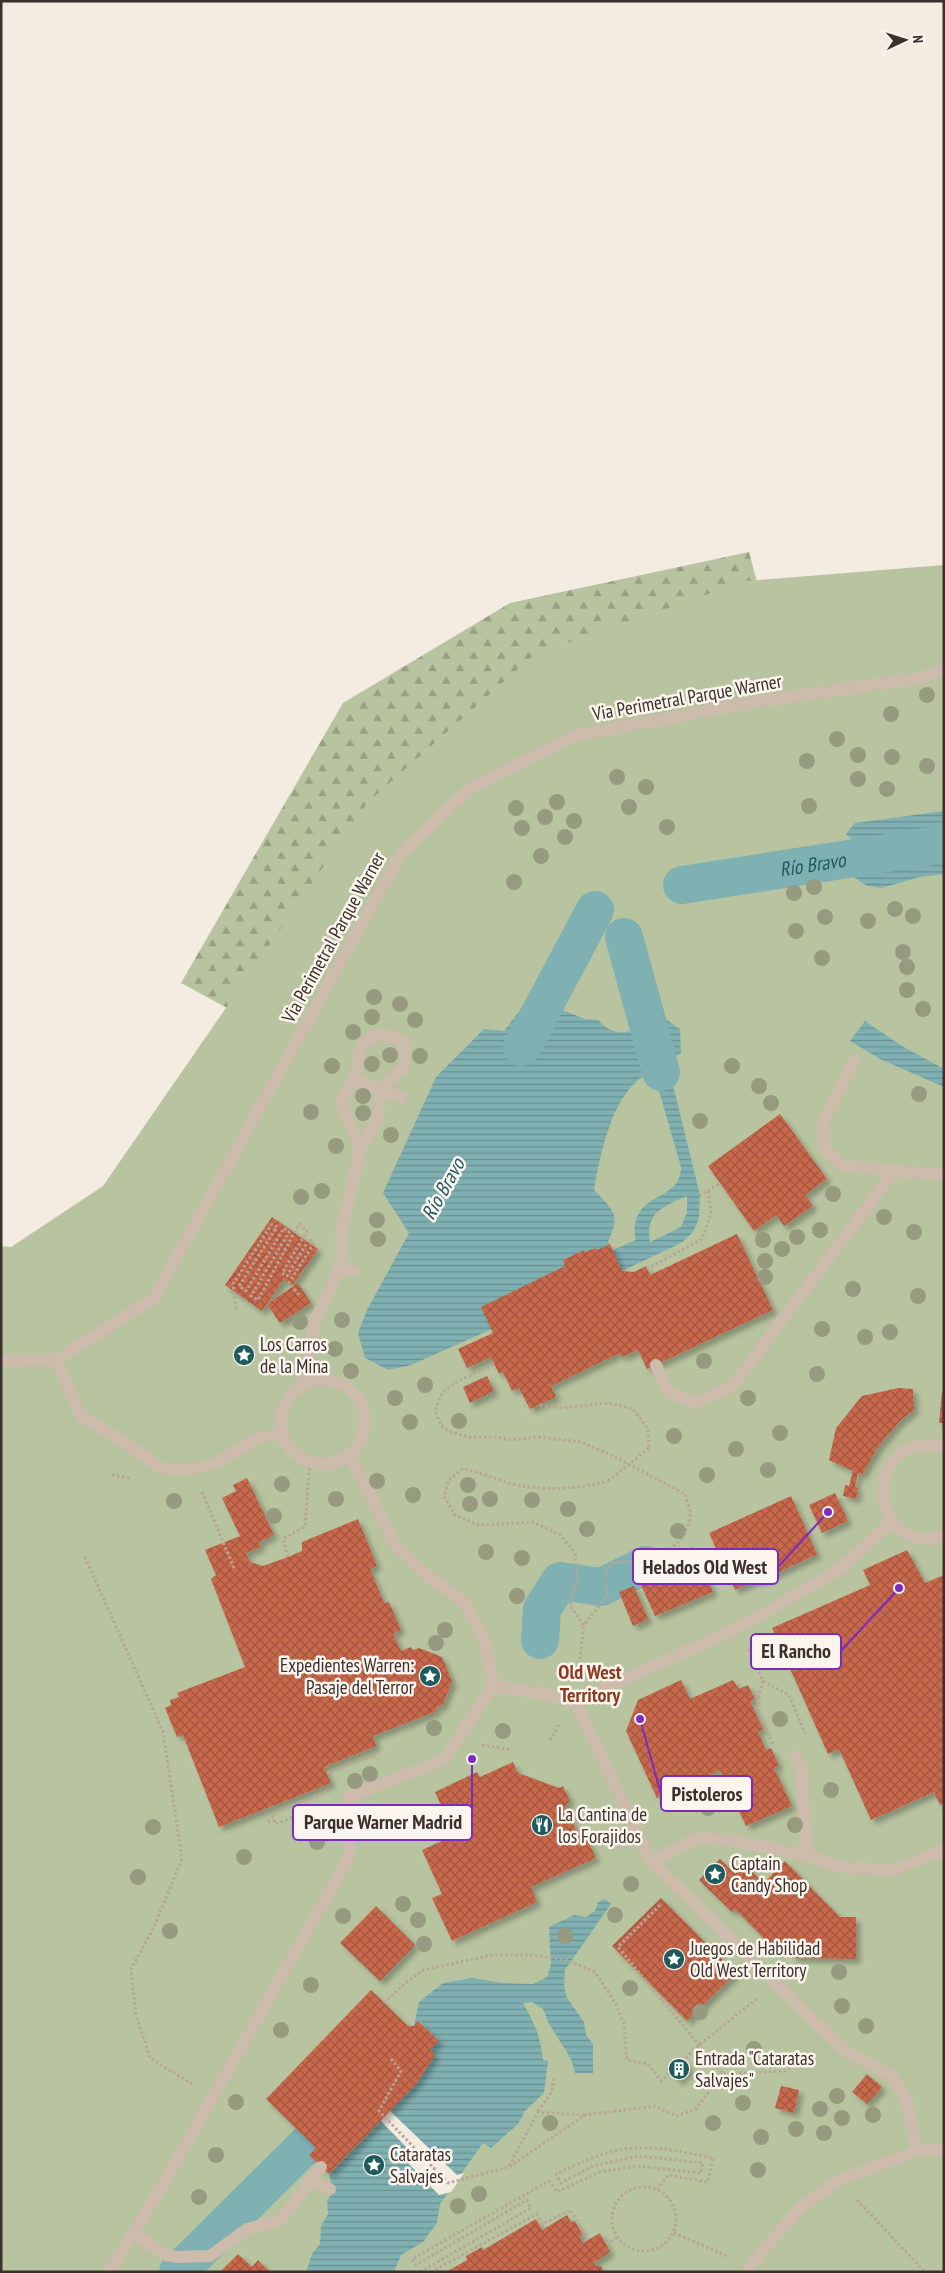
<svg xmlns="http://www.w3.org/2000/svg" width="945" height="2273" viewBox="0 0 945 2273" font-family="'PT Sans Narrow',sans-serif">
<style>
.forest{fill:url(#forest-firs)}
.green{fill:#b8c4a0}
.water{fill:url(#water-rules);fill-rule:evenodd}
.pier{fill:#f4ebe1}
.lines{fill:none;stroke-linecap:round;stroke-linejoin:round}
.canal{stroke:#7fb0b2;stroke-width:38}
.building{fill:url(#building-cross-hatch);filter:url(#shadow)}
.path{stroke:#b9a596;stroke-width:3;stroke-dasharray:2.5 2.5;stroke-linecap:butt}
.service{stroke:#cdbbac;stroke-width:12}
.pedestrian{stroke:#cdbbac;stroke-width:12}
.path-bridge{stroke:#b9a596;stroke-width:3;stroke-dasharray:2.5 2.5;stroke-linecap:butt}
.tree{fill:#969b7f}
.labels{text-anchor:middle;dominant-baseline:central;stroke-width:5;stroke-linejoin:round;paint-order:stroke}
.street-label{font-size:19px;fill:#3b302b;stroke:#fbf5ee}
.poi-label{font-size:19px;fill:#3b302b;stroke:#fbf5ee;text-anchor:start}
.water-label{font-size:20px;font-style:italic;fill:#1f5a5e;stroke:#fbf5ee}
.neighbourhood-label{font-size:20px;font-weight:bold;fill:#8c3b22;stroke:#fbf5ee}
.leader{fill:none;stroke:#7b2cbf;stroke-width:2}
.callout-dot{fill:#7b2cbf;stroke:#fbf5ee;stroke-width:2}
.callout{fill:#fbf5ee;stroke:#7b2cbf;stroke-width:2}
.callout-label{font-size:20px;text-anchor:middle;font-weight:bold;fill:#3b302b}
</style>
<defs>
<pattern id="forest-firs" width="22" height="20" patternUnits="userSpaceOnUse" patternTransform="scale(1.25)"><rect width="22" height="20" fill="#b8c4a0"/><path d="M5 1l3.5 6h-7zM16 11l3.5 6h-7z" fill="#97a083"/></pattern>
<pattern id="water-rules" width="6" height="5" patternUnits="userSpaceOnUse" patternTransform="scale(1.25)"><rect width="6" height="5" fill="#7fb0b2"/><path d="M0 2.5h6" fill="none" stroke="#699091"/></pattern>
<pattern id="building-cross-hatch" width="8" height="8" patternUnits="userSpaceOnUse" patternTransform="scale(1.25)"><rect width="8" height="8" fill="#c8694b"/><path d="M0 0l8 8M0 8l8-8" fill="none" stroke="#a4573f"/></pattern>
<filter id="shadow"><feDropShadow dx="4.5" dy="4.5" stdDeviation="2.5" flood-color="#0004"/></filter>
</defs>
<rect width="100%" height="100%" fill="#f4ebe1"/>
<polygon class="forest" points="749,552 781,672 275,1034 181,983 343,703 510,603"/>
<polygon class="green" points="944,565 944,2272 1,2272 1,1246 11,1247 103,1186 368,802 535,654 746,581"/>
<g class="water">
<polygon points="944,811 944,874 920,877 881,888 867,886 855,878 851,862 874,860 846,834 855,823"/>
<path d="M 530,997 L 585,1019 L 598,1020 C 621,1044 636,1028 661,1016 L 680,1029 L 681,1053 L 667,1061 L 700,1195 L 699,1218 L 693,1232 L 681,1243 L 622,1271 L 411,1365 L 388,1370 L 365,1358 L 358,1333 L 367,1310 L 409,1233 L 383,1193 L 436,1077 L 484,1029 L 504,1031 ZM 653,1070 L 681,1167 C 681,1200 640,1192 635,1225 C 634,1229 635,1236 636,1240 L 613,1250 L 608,1241 C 622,1214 612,1209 594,1190 C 600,1156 610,1105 637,1081 C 641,1077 648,1074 653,1070 ZM 687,1196 L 687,1212 L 681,1227 L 650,1242 C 645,1213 663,1206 687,1196 Z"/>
<polygon points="865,1021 902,1046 944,1069 944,1087 880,1059 850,1041"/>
<path d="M 605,1899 L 611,1904 L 565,1970 L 564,1987 L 567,1998 L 584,2022 L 586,2035 L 593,2044 L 593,2073 L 575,2073 L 571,2059 L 548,2022 L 543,2009 L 532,2002 L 523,2003 C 535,2025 540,2034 543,2060 L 548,2061 L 544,2093 L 525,2111 L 518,2124 L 491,2148 L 483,2143 L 440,2204 L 437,2223 L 423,2242 L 401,2255 L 394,2272 L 306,2272 L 312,2254 L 320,2244 L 321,2226 L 328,2214 L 327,2201 L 333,2192 L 329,2174 L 416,2084 L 435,2055 L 430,2050 L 438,2041 L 419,2021 L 414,2026 L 419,2002 L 443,1983 L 472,1978 L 503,1983 L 533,1984 L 547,1977 L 551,1964 L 549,1927 L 574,1915 L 586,1917 L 595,1911 L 598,1902 Z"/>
</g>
<polygon class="pier" points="390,2111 457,2175 464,2173 451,2192 439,2195 408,2163 407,2148 381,2121"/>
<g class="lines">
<g class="canal">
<path id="s1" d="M 682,885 L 944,844"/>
<polyline points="624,937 661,1072"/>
<polyline points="522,1047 595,910"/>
<polyline points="540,1640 542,1609 560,1581 601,1587 646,1565"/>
<polyline points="178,2272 346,2105"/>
</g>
</g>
<g class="building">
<polygon points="780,1114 827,1179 805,1195 813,1206 784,1226 776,1215 754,1231 708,1166"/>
<polygon points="272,1217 318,1249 292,1286 284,1279 262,1311 225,1285"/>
<polygon points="737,1234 773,1310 647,1369 638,1350 622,1357 620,1353 551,1386 556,1397 530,1409 519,1388 512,1391 503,1372 499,1374 491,1357 467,1368 458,1349 493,1333 481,1307 565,1266 563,1260 584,1250 585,1252 596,1248 597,1250 610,1244 622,1271 634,1272 646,1266 650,1275"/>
<polygon points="298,1283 311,1303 280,1323 267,1304"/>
<polygon points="487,1376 494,1391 470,1403 463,1387"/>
<polygon points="898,1388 913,1389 914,1410 899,1422 878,1447 862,1475 858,1473 855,1487 858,1488 856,1499 843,1496 845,1485 849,1486 853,1471 829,1460 836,1428 862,1396"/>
<polygon points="942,1392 944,1392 944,1423 939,1423"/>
<polygon points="247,1478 274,1535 259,1542 261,1547 246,1553 250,1562 263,1566 288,1557 302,1551 302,1542 358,1519 377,1566 370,1569 384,1603 389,1602 401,1630 393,1634 401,1651 411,1647 413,1650 419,1648 442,1657 452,1681 443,1705 436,1707 437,1711 373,1736 376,1746 324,1767 331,1783 219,1827 183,1735 177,1737 165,1708 171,1705 170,1700 179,1697 177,1693 245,1667 211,1579 216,1575 205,1550 240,1536 222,1498 236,1491 233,1485"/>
<polygon points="835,1493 848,1521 822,1533 809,1505"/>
<polygon points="791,1496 817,1554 758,1582 757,1580 735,1590 709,1533"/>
<polygon points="693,1547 713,1592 655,1616 641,1585 653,1579 647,1567"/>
<polygon points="907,1550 925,1583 944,1575 944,1804 940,1805 934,1792 871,1820 839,1749 828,1754 772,1628 870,1585 863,1570"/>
<polygon points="634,1586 648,1619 633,1626 619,1592"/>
<polygon points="681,1680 690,1699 733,1680 739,1689 748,1685 755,1699 750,1701 763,1729 758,1732 766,1750 771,1748 779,1766 774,1768 792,1806 746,1826 720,1770 657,1798 626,1731 638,1700"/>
<polygon points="513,1762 518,1773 559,1788 563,1786 570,1801 565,1806 578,1834 583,1831 596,1858 531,1887 537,1902 452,1941 432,1898 442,1894 422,1850 455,1835 435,1792 477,1772 480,1777"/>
<polygon points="720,1859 735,1874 745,1865 764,1883 785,1861 840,1917 856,1917 856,1959 792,1958 792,1951 786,1945 778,1953 735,1909 732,1912 699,1880"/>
<polygon points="661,1898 736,1973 687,2021 612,1946"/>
<polygon points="376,1906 415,1945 380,1981 340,1943"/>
<polygon points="371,1990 408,2026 414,2026 418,2021 439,2041 430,2050 435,2055 416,2084 329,2174 309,2155 316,2148 266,2099"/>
<polygon points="679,2058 691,2069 679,2081 667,2069"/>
<polygon points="867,2074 882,2087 867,2104 852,2092"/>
<polygon points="781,2086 799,2090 794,2113 775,2108"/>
<polygon points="567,2215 571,2222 575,2221 582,2234 579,2237 583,2243 600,2233 610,2252 597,2261 593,2262 596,2266 601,2266 604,2272 446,2272 467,2260 466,2256 482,2247 483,2250 536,2219 542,2230"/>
<polygon points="238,2254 252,2267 258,2260 270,2272 220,2272"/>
</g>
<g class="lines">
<g class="path">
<polyline points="708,1191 720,1183"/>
<polyline points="647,1269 702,1239 711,1213 708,1191 700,1195"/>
<polyline points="236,1309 233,1284 272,1224 277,1227 239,1286 246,1291 284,1228 289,1232 251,1296 258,1300 299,1224 307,1231 282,1273 287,1276 309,1239 314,1243 289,1283 299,1295"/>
<path d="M 494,1365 L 458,1381 L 443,1392 L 435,1410 L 441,1426 L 451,1432 L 469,1437 L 496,1437 L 512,1440 L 536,1437 L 581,1442 L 611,1455 L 685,1494 C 687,1501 691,1510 690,1517 C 685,1552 645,1564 614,1562 L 605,1572 L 607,1596 L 584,1625"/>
<polyline points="540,1405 562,1408 610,1403 633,1409 648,1429 649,1448"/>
<polyline points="112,1475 131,1478"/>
<polyline points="202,1492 234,1568"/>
<polyline points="85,1557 163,1732 182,1859 152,1931 131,1969 136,2015 150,2058 192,2084"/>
<polyline points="288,1557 283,1539 305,1526 310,1461"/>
<path d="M 584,1625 L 570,1606 L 577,1579 L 575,1553 L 560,1535 L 533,1522 L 479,1525 L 455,1515 L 444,1496 L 449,1480 L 462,1469 C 483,1472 502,1483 522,1486 C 551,1491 581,1488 608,1481"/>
<polyline points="749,1649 763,1681 789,1695 805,1733"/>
<polyline points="578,1674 584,1625"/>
<polyline points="763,1681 756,1705 774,1747"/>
<polyline points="550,1740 559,1725"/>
<polyline points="482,1745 512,1750"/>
<polyline points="327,1773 374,1755 376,1760"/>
<polyline points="326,1791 272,1814 275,1824 326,1805"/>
<polyline points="268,1822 273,1819"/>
<polyline points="660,1905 618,1947 723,2074 786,2071 812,2052"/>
<polyline points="384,2003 403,1985 423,1970 492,1955 530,1955 567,1960 595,1972 616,2004 624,2024 627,2060 648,2064 661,2081 698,2046 758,1998"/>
<polyline points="391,2059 401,2071 379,2111 448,2183 509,2167 585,2115 655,2106 676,2116 695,2110 723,2074"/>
<polyline points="538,2111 552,2092 554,2077"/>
<polyline points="509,2166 538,2112 585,2115"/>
<circle cx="644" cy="2219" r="32"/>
<polyline points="857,2200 925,2272"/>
<polyline points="674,2233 727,2256"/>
<polyline points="606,2244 617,2238"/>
<path d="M 420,2272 L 531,2208 L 527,2200 L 416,2265 L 412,2259 L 549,2181 L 557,2192 L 600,2172 L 638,2166 L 701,2173 L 703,2163 L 639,2156 L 593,2166 L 561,2183 L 556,2174 C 580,2163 605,2150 632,2148 C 659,2146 687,2153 713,2158 L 708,2182 L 668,2175 L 658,2189"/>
<polyline points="431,2272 537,2214 542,2224 571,2210 587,2239"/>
</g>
<g class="service">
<polyline points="854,1061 824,1121 824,1148 843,1166 944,1175"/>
<polyline points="56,1360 81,1416 116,1437"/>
<polyline points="1,1361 56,1360 154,1298 400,855 470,788 574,736 749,703 920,678 944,669"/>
<polyline points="656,1365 668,1392 693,1403 732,1387 895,1170"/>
<polyline points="796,1756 801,1766 807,1855"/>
<polyline points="734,1841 807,1855 838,1866 890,1871 944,1850"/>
<polyline points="310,2181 330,2189"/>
<polyline points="133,2233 166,2255 177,2257 210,2256 247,2229 281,2220 321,2167"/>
<polyline points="109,2272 164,2183 349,1857"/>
</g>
<g class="pedestrian">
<polyline points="354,1079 379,1090 401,1097"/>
<polyline points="337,1270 355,1271"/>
<circle cx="323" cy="1422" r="42"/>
<polyline points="303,1384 316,1318 332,1286 341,1260 341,1233 360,1150 379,1116 379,1090 405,1067 404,1041 379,1033 362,1045 354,1079 341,1102 360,1150"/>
<polyline points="116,1437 163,1469 192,1469 214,1464 259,1438 283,1432"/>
<path d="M 944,1447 C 858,1429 868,1560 944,1536"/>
<polyline points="493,1686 541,1693 575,1702 740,1627 839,1570 892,1521"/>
<polyline points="575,1702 651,1861 845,2051 892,2076 907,2100 916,2151"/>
<polyline points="349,1857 350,1796 444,1760 493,1686 485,1640 463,1601 429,1577 395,1545 349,1454"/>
<polyline points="651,1861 698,1838 734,1841"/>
<polyline points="748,2272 750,2266 801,2207 838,2181 916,2151 944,2150"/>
</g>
<polyline class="path-bridge" points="608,1481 649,1448"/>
</g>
<g class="tree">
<circle cx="927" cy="695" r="8"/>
<circle cx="891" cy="714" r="8"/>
<circle cx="837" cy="739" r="8"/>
<circle cx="858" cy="755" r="8"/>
<circle cx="892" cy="757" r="8"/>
<circle cx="807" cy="761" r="8"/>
<circle cx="927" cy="766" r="8"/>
<circle cx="617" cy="777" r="8"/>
<circle cx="858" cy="779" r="8"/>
<circle cx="646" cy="787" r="8"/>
<circle cx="887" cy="789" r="8"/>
<circle cx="557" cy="802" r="8"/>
<circle cx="809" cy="806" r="8"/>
<circle cx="629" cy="807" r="8"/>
<circle cx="516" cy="808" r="8"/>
<circle cx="545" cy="817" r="8"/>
<circle cx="574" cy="821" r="8"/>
<circle cx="667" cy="827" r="8"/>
<circle cx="522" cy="828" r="8"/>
<circle cx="565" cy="837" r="8"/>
<circle cx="541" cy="856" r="8"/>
<circle cx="514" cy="882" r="8"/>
<circle cx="814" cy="887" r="8"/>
<circle cx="794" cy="893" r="8"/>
<circle cx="895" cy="909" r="8"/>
<circle cx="913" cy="916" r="8"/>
<circle cx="825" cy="917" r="8"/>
<circle cx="868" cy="921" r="8"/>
<circle cx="796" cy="931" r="8"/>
<circle cx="903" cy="952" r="8"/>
<circle cx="822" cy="958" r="8"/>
<circle cx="907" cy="967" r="8"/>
<circle cx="907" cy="990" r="8"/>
<circle cx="374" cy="997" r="8"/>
<circle cx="400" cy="1004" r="8"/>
<circle cx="923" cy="1009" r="8"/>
<circle cx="372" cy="1017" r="8"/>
<circle cx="415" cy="1020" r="8"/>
<circle cx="353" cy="1032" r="8"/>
<circle cx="390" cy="1055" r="8"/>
<circle cx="420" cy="1056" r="8"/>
<circle cx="372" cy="1064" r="8"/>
<circle cx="332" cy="1066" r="8"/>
<circle cx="732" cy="1066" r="8"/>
<circle cx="759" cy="1086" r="8"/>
<circle cx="919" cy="1094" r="8"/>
<circle cx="363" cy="1096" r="8"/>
<circle cx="771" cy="1103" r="8"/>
<circle cx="311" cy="1112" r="8"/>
<circle cx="363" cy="1113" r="8"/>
<circle cx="700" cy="1121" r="8"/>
<circle cx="391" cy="1135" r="8"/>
<circle cx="336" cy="1146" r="8"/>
<circle cx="322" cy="1191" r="8"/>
<circle cx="833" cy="1194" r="8"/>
<circle cx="301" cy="1197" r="8"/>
<circle cx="884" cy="1217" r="8"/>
<circle cx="377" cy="1220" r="8"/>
<circle cx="820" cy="1230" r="8"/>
<circle cx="914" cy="1232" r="8"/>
<circle cx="797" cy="1237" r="8"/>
<circle cx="378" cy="1239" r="8"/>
<circle cx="763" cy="1240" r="8"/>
<circle cx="782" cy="1249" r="8"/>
<circle cx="765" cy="1261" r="8"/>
<circle cx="765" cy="1277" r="8"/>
<circle cx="853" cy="1289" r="8"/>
<circle cx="918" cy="1296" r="8"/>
<circle cx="342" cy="1320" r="8"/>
<circle cx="300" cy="1322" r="8"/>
<circle cx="822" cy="1329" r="8"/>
<circle cx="890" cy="1332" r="8"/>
<circle cx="865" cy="1337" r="8"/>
<circle cx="335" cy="1349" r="8"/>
<circle cx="704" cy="1361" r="8"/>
<circle cx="351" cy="1371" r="8"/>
<circle cx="817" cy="1374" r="8"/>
<circle cx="425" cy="1385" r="8"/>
<circle cx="395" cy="1398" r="8"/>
<circle cx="748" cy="1398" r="8"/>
<circle cx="459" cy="1421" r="8"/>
<circle cx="410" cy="1422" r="8"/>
<circle cx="780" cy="1433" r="8"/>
<circle cx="674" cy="1436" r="8"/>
<circle cx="736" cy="1449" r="8"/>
<circle cx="768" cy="1470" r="8"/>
<circle cx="707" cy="1475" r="8"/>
<circle cx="377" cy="1481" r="8"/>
<circle cx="282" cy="1484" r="8"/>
<circle cx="468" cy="1485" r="8"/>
<circle cx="413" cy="1495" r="8"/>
<circle cx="336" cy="1499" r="8"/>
<circle cx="490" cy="1499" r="8"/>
<circle cx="532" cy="1500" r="8"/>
<circle cx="174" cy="1501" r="8"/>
<circle cx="470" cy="1504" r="8"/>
<circle cx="568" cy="1509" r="8"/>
<circle cx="274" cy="1516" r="8"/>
<circle cx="587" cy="1529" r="8"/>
<circle cx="678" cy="1531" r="8"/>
<circle cx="486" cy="1552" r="8"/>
<circle cx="522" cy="1558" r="8"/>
<circle cx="517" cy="1596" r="8"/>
<circle cx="445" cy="1630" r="8"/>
<circle cx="436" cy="1643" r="8"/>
<circle cx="780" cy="1719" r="8"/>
<circle cx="434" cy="1728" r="8"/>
<circle cx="503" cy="1731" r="8"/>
<circle cx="370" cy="1774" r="8"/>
<circle cx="355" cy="1781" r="8"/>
<circle cx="831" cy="1790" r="8"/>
<circle cx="678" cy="1804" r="8"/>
<circle cx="708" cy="1808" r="8"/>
<circle cx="795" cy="1825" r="8"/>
<circle cx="153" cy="1827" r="8"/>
<circle cx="317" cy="1842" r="8"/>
<circle cx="244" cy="1857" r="8"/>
<circle cx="138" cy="1877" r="8"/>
<circle cx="631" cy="1884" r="8"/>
<circle cx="403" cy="1904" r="8"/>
<circle cx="615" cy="1915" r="8"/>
<circle cx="343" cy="1916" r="8"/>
<circle cx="418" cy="1920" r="8"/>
<circle cx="170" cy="1931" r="8"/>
<circle cx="565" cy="1936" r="8"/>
<circle cx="424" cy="1944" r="8"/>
<circle cx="839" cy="1972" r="8"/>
<circle cx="311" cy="1985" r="8"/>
<circle cx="630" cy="1988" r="8"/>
<circle cx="842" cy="2006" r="8"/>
<circle cx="700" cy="2012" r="8"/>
<circle cx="866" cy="2026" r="8"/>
<circle cx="281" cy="2030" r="8"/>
<circle cx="754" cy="2049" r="8"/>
<circle cx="837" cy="2096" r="8"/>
<circle cx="236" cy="2102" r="8"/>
<circle cx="743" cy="2103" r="8"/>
<circle cx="820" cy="2109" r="8"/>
<circle cx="873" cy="2115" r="8"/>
<circle cx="842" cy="2118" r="8"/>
<circle cx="550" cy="2123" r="8"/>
<circle cx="713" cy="2123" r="8"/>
<circle cx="796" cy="2129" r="8"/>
<circle cx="824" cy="2133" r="8"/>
<circle cx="761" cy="2137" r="8"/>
<circle cx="216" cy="2155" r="8"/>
<circle cx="758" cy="2170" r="8"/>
<circle cx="479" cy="2194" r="8"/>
<circle cx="199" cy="2197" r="8"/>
<circle cx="458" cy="2206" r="8"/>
</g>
<defs>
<g id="sight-disc" transform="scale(1.125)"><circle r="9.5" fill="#1f5a5e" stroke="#fbf5ee"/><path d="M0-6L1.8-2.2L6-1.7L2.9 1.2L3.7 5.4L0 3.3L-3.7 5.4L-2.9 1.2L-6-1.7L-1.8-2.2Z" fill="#fff"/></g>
<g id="restaurant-disc" transform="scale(1.125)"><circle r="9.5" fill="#1f5a5e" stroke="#fbf5ee"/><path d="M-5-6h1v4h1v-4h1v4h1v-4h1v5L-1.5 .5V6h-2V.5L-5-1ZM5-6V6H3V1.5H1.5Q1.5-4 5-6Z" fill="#fff"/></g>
<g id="building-disc" transform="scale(1.125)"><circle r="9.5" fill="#1f5a5e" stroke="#fbf5ee"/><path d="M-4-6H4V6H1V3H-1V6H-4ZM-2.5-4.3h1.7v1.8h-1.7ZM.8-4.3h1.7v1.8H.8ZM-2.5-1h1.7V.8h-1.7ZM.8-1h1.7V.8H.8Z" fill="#fff"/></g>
</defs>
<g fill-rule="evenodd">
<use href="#sight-disc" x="244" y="1355"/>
<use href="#sight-disc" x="430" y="1676"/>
<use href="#restaurant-disc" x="542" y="1825"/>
<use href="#sight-disc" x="715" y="1874"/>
<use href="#sight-disc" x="674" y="1959"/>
<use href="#building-disc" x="679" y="2069"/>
<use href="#sight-disc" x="374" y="2165"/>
</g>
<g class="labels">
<g class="street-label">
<text transform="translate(687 697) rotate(-10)">Via Perimetral Parque Warner</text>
<text transform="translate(333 937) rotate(-61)">Via Perimetral Parque Warner</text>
</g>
<g class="poi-label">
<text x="260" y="1344">Los Carros<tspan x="260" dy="22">de la Mina</tspan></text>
<text x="414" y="1665" text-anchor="end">Expedientes Warren:<tspan x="414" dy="22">Pasaje del Terror</tspan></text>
<text x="558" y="1814">La Cantina de<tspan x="558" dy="22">los Forajidos</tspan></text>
<text x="731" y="1863">Captain<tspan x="731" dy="22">Candy Shop</tspan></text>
<text x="690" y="1948">Juegos de Habilidad<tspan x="690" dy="22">Old West Territory</tspan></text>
<text x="695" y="2058">Entrada "Cataratas<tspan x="695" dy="22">Salvajes"</tspan></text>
<text x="390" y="2154">Cataratas<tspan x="390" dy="22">Salvajes</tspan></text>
</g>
<g class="water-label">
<text stroke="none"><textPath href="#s1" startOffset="132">Río Bravo</textPath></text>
<text transform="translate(443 1189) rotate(-61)">Río Bravo</text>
</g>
<g class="neighbourhood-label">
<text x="590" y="1672">Old West<tspan x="590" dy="23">Territory</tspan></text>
</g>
</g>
<path class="leader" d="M828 1512L778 1567M899 1588L841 1651M640 1719L661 1794M472 1759L472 1822"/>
<g class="callout-dot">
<circle cx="828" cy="1512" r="5"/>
<circle cx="899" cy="1588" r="5"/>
<circle cx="640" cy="1719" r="5"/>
<circle cx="472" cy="1759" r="5"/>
</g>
<g class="callout">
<rect x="633" y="1549" width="145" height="35" rx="5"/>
<rect x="751" y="1634" width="90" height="35" rx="5"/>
<rect x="661" y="1776" width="91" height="35" rx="5"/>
<rect x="293" y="1805" width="179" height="35" rx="5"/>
</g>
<g class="callout-label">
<text x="705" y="1574">Helados Old West</text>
<text x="796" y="1658">El Rancho</text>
<text x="707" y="1801">Pistoleros</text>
<text x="383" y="1829">Parque Warner Madrid</text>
</g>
<rect width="945" height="2273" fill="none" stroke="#3b302b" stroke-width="5"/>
<g transform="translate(905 40) rotate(86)" stroke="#fbf5ee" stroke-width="4" paint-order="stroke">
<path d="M0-4L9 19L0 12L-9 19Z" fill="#3b302b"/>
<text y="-8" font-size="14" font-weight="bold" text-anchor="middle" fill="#3b302b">N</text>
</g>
</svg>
